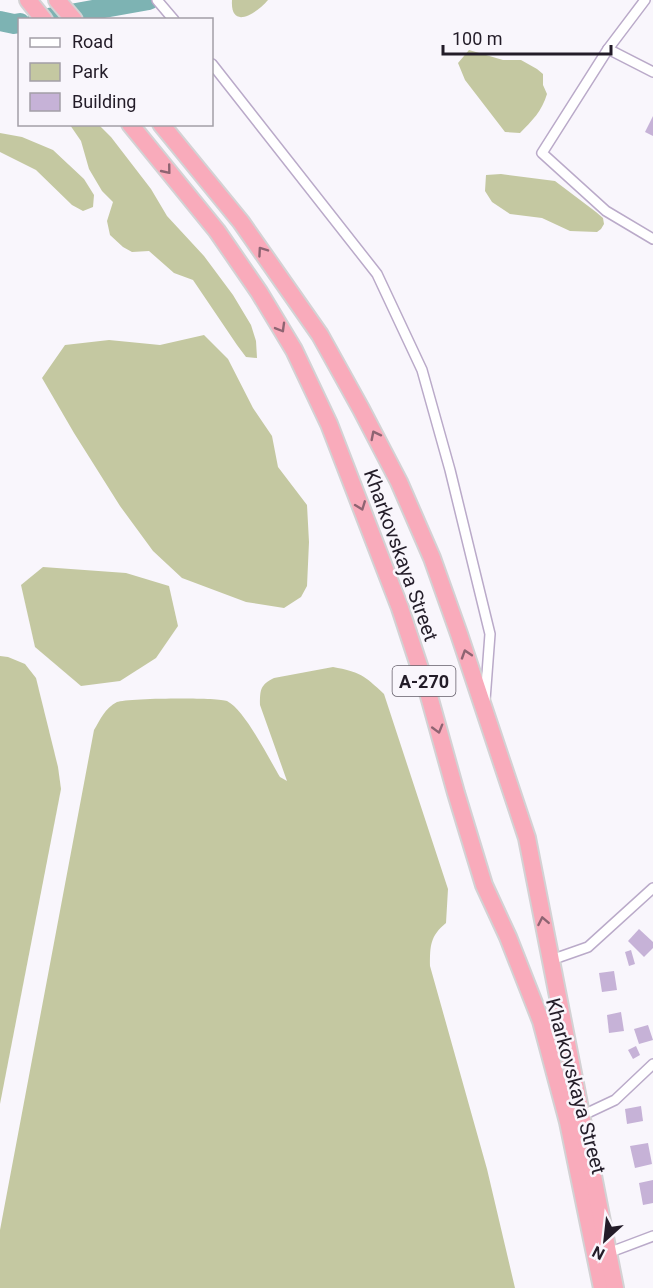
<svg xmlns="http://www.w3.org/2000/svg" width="653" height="1288" viewBox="0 0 653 1288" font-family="Roboto,sans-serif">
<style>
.green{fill:#c4c8a1}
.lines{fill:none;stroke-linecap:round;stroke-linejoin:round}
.river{stroke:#7db3b3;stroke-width:20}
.building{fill:#c6b2d7}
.street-casing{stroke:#baaac9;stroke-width:12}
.highway-casing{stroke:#d3d2d4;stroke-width:20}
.street{stroke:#fff;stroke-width:9}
.highway{stroke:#f9abbb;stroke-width:16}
.oneway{stroke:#8e6472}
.labels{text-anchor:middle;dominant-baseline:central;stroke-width:5;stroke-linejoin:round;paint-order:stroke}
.shield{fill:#f9f6fc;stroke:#635d68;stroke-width:1.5}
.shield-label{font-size:18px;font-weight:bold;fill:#231c28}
.street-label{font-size:20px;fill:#231c28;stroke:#f9f6fc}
</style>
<rect width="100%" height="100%" fill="#f9f6fc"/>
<g class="green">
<path d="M 232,0 L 268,0 C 257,13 230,31 232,0 Z"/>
<path d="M 469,50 L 503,60 L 521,60 L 537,69 L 543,74 L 543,85 L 547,94 C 542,111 532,121 520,133 L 505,132 L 465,80 L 458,63 Z"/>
<polygon points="70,125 99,125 111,137 151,189 167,216 204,256 233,295 251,325 256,341 257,358 246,357 237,345 193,280 174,273 149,251 132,252 123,247 110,235 107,221 113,202 102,191 89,169 81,141"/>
<polygon points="0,133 22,137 53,150 84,179 94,195 93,207 83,211 72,205 36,170 0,152"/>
<polygon points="501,174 555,181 596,212 603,218 604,224 601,229 597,232 570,231 542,218 510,214 492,202 485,191 486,175"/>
<polygon points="204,335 228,359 253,408 272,436 278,467 307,505 309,542 307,586 301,597 284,608 246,602 182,578 153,551 120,506 74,433 42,378 65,345 109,340 160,345"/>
<polygon points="43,567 126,573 169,586 178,626 156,658 120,681 81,686 35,647 21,585"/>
<polygon points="0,656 8,657 25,664 36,678 58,767 61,789 0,1104"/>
<path d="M 333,667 C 360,672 364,675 384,694 L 448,889 L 446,923 C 430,936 430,946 430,966 L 487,1169 L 515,1288 L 0,1288 L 0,1230 L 94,730 C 100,720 105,708 117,702 C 127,698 217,697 227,701 C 245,710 269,759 280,777 L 287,781 L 260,705 C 260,690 260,685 274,678 Z"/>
</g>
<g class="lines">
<g class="river">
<polyline points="37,20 149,0"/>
<polyline points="0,21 14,24 20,23"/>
</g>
</g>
<g class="building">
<polygon points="653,116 653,136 645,132"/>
<polygon points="639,929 653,942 653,948 644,957 628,941"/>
<polygon points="631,950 635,964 629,966 625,952"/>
<polygon points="614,971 617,990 602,992 599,973"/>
<polygon points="621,1012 624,1031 609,1033 607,1015"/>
<polygon points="648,1025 653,1040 639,1044 634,1029"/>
<polygon points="636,1046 640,1055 633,1059 628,1050"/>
<polygon points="641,1106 643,1121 627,1124 625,1109"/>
<polygon points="648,1143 652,1164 635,1168 630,1146"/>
<polygon points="653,1180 653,1203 643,1205 639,1183"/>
</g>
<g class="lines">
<g class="street-casing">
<g id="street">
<polyline points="157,0 174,20"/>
<polyline points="645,0 608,49 542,153 606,211 653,239"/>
<polyline points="608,49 653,72"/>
<polyline points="212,64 377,274 422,370 450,470 490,634 485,700"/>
<polyline points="551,960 588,947 653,888"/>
<polyline points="581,1116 615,1100 653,1064"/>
<polyline points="608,1253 653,1236"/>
</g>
</g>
<g class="highway-casing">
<g id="highway">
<polyline points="28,0 44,20"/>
<polyline points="57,0 74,20"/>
<polyline points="130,124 217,231 259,292 294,350 329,424 400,608 429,696 456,793 484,885 508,937 541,1021 568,1122 602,1288"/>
<polyline points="161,124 241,222 320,335 361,409 399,482 432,558 459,634 527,838 615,1288"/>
</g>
</g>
<use href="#street" class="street"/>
<use href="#highway" class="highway"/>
</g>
<defs><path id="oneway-chevron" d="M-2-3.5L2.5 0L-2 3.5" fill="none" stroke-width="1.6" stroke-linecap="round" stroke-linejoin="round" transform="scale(1.5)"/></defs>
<g class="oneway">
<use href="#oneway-chevron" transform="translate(167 170) rotate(51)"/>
<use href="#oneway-chevron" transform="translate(262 251) rotate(-125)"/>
<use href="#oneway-chevron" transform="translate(281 328) rotate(60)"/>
<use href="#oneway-chevron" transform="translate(375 435) rotate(-117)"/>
<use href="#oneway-chevron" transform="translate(361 506) rotate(69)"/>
<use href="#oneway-chevron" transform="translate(466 654) rotate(-108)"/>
<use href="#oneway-chevron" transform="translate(438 729) rotate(74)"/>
<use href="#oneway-chevron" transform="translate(543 921) rotate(-101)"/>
</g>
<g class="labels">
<rect class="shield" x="392.5" y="666" width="63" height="30" rx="4.5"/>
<g class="shield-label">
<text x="424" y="681">А-270</text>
</g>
<g class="street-label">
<text transform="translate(401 555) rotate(70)">Kharkovskaya Street</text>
<text transform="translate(576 1086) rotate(75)">Kharkovskaya Street</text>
</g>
</g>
<rect x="18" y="18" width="195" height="108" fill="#f9f6fc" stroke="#a39fa7" stroke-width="1.5"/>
<rect x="30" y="38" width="30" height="9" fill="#ffffff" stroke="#a39fa7" stroke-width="1.5"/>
<text x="72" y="48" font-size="18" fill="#231c28">Road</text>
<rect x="30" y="63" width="30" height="18" fill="#c4c8a1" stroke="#a39fa7" stroke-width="1.5"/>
<text x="72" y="78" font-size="18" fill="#231c28">Park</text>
<rect x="30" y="93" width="30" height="18" fill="#c6b2d7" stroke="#a39fa7" stroke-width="1.5"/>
<text x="72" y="108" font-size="18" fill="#231c28">Building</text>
<g transform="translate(605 1240) rotate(207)" stroke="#f9f6fc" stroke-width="4.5" paint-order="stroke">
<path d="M0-4.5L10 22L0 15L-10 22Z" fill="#231c28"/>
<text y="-9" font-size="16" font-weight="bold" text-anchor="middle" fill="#231c28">N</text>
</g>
<path d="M443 45v9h168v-9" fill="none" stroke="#231c28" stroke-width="3"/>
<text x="452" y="45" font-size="18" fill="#231c28" stroke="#f9f6fc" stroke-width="4.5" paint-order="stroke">100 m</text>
</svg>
